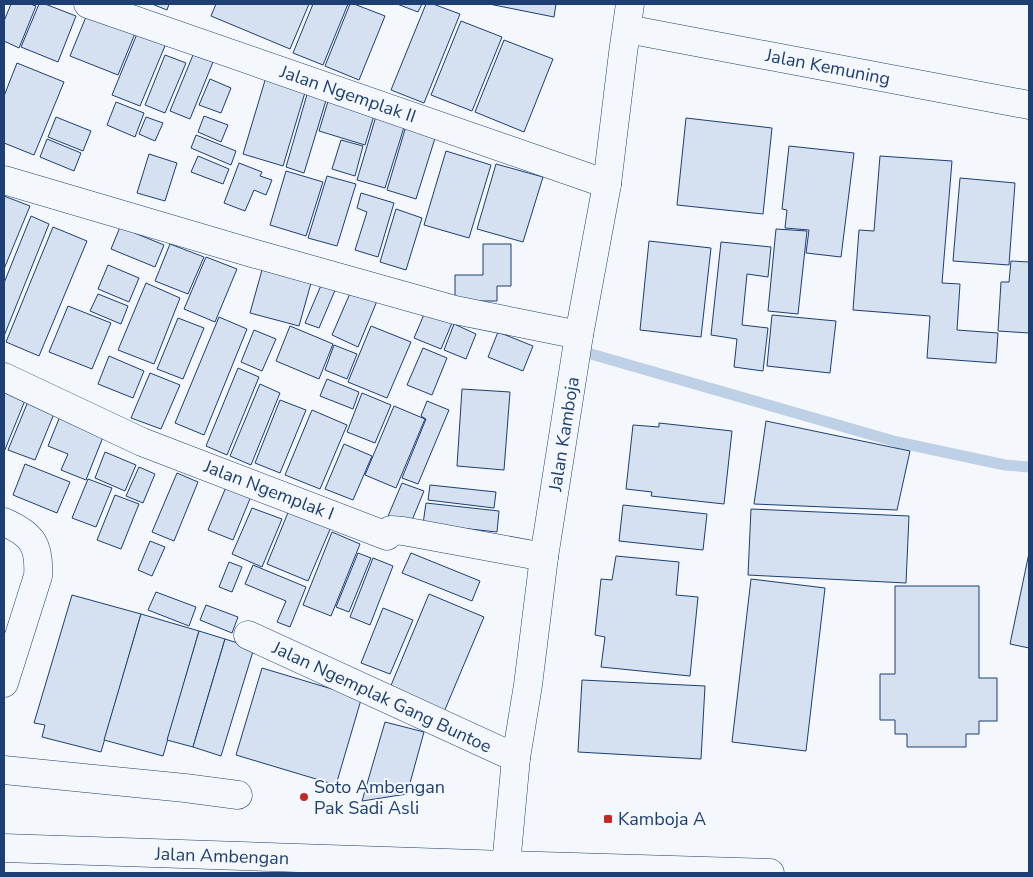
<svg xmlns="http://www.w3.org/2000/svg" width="1033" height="877" viewBox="0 0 1033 877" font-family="'Nunito Sans',sans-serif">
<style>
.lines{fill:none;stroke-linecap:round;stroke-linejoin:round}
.stream{stroke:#bed0e5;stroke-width:11}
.building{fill:#d5e0f0;stroke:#1d3f73}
.minor-casing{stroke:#1d3f73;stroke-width:29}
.major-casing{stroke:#1d3f73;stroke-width:29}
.minor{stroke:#f4f7fb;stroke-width:28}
.major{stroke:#f4f7fb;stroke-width:28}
.poi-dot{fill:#c62828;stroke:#f4f7fb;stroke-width:2}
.labels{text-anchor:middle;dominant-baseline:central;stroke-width:4;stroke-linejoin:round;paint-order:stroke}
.street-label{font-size:18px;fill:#1d3f73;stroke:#f4f7fb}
.poi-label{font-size:18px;fill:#1d3f73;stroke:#f4f7fb;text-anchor:start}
</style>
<rect width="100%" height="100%" fill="#f4f7fb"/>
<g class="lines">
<polyline class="stream" points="577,350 897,442 1005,465 1029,467"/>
</g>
<g class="building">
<polygon points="11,4 30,4 36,6 19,48 4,41 4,21"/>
<polygon points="39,4 45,4 76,16 58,62 21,47"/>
<polygon points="152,4 169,4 167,10"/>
<polygon points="216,4 309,4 290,49 211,16"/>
<polygon points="313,4 348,4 323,65 293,53"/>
<polygon points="350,4 354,4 385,16 359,80 325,66"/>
<polygon points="397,4 422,4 418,12"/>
<polygon points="426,4 433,4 460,14 424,103 391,90"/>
<polygon points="489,4 556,4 554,17"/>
<polygon points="90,7 138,26 118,75 70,56"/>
<polygon points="461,21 502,37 472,111 431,95"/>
<polygon points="139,29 167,41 140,106 112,95"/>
<polygon points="504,40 553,59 524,132 475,112"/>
<polygon points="165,55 186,63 165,113 145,105"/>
<polygon points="193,55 213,62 190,119 170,111"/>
<polygon points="17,63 64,82 34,155 4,143 4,96"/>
<polygon points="266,77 306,89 283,166 243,154"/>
<polygon points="210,79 231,88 221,113 199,105"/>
<polygon points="308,91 327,97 304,173 286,167"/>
<polygon points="329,98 375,112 365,145 319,131"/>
<polygon points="116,102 144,113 135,137 107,125"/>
<polygon points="204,116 228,125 221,142 198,132"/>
<polygon points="376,116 405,124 385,188 357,180"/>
<polygon points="56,117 91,131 83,151 48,137"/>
<polygon points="146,117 163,123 155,141 139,134"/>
<polygon points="686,118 772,128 763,214 677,205"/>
<polygon points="406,126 436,135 416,199 387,190"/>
<polygon points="196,135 236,151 231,165 191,148"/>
<polygon points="47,139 81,153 74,171 40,157"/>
<polygon points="341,140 363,146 355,176 332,169"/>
<polygon points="789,146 854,153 841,257 806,253 809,230 785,228 787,210 782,209"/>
<polygon points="446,151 491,165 469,238 424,225"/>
<polygon points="149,154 177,163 165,201 137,193"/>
<polygon points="198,156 229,169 223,184 191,172"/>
<polygon points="880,156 952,161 942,283 960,284 957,330 998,333 996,363 927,358 930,316 853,310 859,230 874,231"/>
<polygon points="239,163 262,172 260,176 272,180 266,195 254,190 245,211 224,203"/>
<polygon points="496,164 543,177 523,242 477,229"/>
<polygon points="286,171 323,182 306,236 270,225"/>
<polygon points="327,176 356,184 337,246 308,238"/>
<polygon points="960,178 1015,183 1009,265 953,261"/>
<polygon points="361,193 394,203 378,257 355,250 367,212 357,208"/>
<polygon points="4,196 30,206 4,269"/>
<polygon points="396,209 422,218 406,270 380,262"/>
<polygon points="31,216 49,224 4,336 4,283"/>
<polygon points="53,227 87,241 39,356 6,342"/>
<polygon points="120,227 164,245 155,267 111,249"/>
<polygon points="776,229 807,231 798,314 768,311"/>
<polygon points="649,241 711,248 701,337 640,330"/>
<polygon points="721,242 771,247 768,277 747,274 742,325 768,328 763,371 734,367 737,339 711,335"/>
<polygon points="170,244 204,257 188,294 155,281"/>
<polygon points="483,244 511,244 511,286 497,286 497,301 455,301 455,275 483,275"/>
<polygon points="206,257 237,269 215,322 184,309"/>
<polygon points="1011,261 1029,262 1029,333 998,331 1001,282 1009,282"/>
<polygon points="108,265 139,278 129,302 98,289"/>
<polygon points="262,270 311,283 299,326 250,313"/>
<polygon points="146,283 180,298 154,364 118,350"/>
<polygon points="322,283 336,288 319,328 305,323"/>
<polygon points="351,291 377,301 358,347 332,335"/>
<polygon points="98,294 128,306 121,324 90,311"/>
<polygon points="68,306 111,323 92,369 49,352"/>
<polygon points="425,312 452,323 441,349 414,338"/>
<polygon points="772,315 836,321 830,373 767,366"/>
<polygon points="219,317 247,329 204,435 175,423"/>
<polygon points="178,318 204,328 183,379 157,369"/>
<polygon points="454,324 476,334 466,359 444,350"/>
<polygon points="290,326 333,344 319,379 276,361"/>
<polygon points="371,326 411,342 387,398 348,382"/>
<polygon points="254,330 276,339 262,371 241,362"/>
<polygon points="498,332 533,346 523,371 488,357"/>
<polygon points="334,345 357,354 347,379 325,370"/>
<polygon points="423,348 447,358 432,395 407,385"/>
<polygon points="109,356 144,371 133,398 98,384"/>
<polygon points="238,368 259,377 227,455 206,446"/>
<polygon points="150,373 180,385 161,429 131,418"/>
<polygon points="327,379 359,392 353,409 320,396"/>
<polygon points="4,384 28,393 4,452"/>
<polygon points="260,384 280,393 251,465 230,456"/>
<polygon points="462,389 510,392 504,470 457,466"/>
<polygon points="362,393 391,405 375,443 347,432"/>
<polygon points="29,399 56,409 35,460 8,450"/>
<polygon points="280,400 306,410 280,473 255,463"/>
<polygon points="427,401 449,410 418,484 402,478 426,419 421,416"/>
<polygon points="394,406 425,419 396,488 365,475"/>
<polygon points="63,409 107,427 86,480 61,470 68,454 48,446"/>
<polygon points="312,410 347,425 320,489 285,475"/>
<polygon points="766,421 910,451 897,510 754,504"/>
<polygon points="659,423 732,431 724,504 651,496 652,492 626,489 633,425 659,427"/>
<polygon points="344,444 372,456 353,500 325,489"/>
<polygon points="105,452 136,465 125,491 95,478"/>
<polygon points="25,464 70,482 57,513 13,495"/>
<polygon points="139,467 155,474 143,503 126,496"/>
<polygon points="177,473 198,482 174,541 152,532"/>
<polygon points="88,479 112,488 96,527 72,518"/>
<polygon points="229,480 254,489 233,540 208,530"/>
<polygon points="402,483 424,491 408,530 386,521"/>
<polygon points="430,485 496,492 494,508 428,500"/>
<polygon points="115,495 139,504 121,549 97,540"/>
<polygon points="426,503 499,511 497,532 423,524"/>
<polygon points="623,505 707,514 703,550 619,541"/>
<polygon points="252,508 282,519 262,567 232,554"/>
<polygon points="751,509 909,516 906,583 748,575"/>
<polygon points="289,510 331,527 308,581 267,564"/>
<polygon points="332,532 360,544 331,616 303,605"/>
<polygon points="150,541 165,547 152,576 138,570"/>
<polygon points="358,553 371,558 349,612 336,607"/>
<polygon points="411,553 480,581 472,601 402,573"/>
<polygon points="1029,553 1029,648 1010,644"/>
<polygon points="616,556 679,562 676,595 698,597 690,676 601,667 605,637 595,635 601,579 612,580"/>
<polygon points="373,558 393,566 370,625 350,617"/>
<polygon points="229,562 242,567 232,592 219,587"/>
<polygon points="253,565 306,587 290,627 277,622 286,601 245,584"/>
<polygon points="751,579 825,588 806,751 732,742"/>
<polygon points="895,586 979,586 979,678 997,678 997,721 979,721 979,734 966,734 966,747 907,747 907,734 895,734 895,720 880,720 880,674 895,674"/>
<polygon points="156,592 196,607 189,626 148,610"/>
<polygon points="429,594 484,617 441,719 387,695"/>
<polygon points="72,595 141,614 101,752 42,737 45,725 34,723"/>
<polygon points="206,605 238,617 232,633 200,620"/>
<polygon points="383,608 413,620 390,674 361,663"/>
<polygon points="141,614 199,631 163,756 104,740"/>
<polygon points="199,631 225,639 193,747 167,740"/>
<polygon points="225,639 254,648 221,756 193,747"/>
<polygon points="262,668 332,689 333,684 363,693 336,785 236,755"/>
<polygon points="582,680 705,686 701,759 578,752"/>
<polygon points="385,722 424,732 407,794 362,801"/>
</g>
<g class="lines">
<g class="minor-casing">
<g id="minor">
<polyline points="88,4 607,184"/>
<polyline points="627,29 1029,105"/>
<polyline points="4,180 252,253 455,310 579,335"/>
<polyline points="4,377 142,442 387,536 391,530 403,531 544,557"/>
<path d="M 4,522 C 32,534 40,545 38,576 L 4,683"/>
<polyline points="248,635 516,758"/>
<polyline points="4,770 185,788 238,795"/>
<polyline points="506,865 516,758 528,685 544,557 579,335 607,184 623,53 630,4"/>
</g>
</g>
<g class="major-casing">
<polyline id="major" points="4,848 506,865 770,873"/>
</g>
<use href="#minor" class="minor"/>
<use href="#major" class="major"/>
</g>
<g class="poi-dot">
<circle cx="304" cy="797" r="5"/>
<rect x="603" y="814" width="10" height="10" rx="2.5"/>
</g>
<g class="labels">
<g class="street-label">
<text transform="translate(828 67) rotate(11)">Jalan Kemuning</text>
<text transform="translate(348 94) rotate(19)">Jalan Ngemplak II</text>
<text transform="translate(564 434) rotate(-81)">Jalan Kamboja</text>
<text transform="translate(269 490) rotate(21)">Jalan Ngemplak I</text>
<text transform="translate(382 697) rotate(25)">Jalan Ngemplak Gang Buntoe</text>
<text transform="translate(222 856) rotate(2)">Jalan Ambengan</text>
</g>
<g class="poi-label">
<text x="314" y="787">Soto Ambengan<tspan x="314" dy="21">Pak Sadi Asli</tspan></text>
<text x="618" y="819">Kamboja A</text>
</g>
</g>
<rect width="1033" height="877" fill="none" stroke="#1d3f73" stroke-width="10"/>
</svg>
